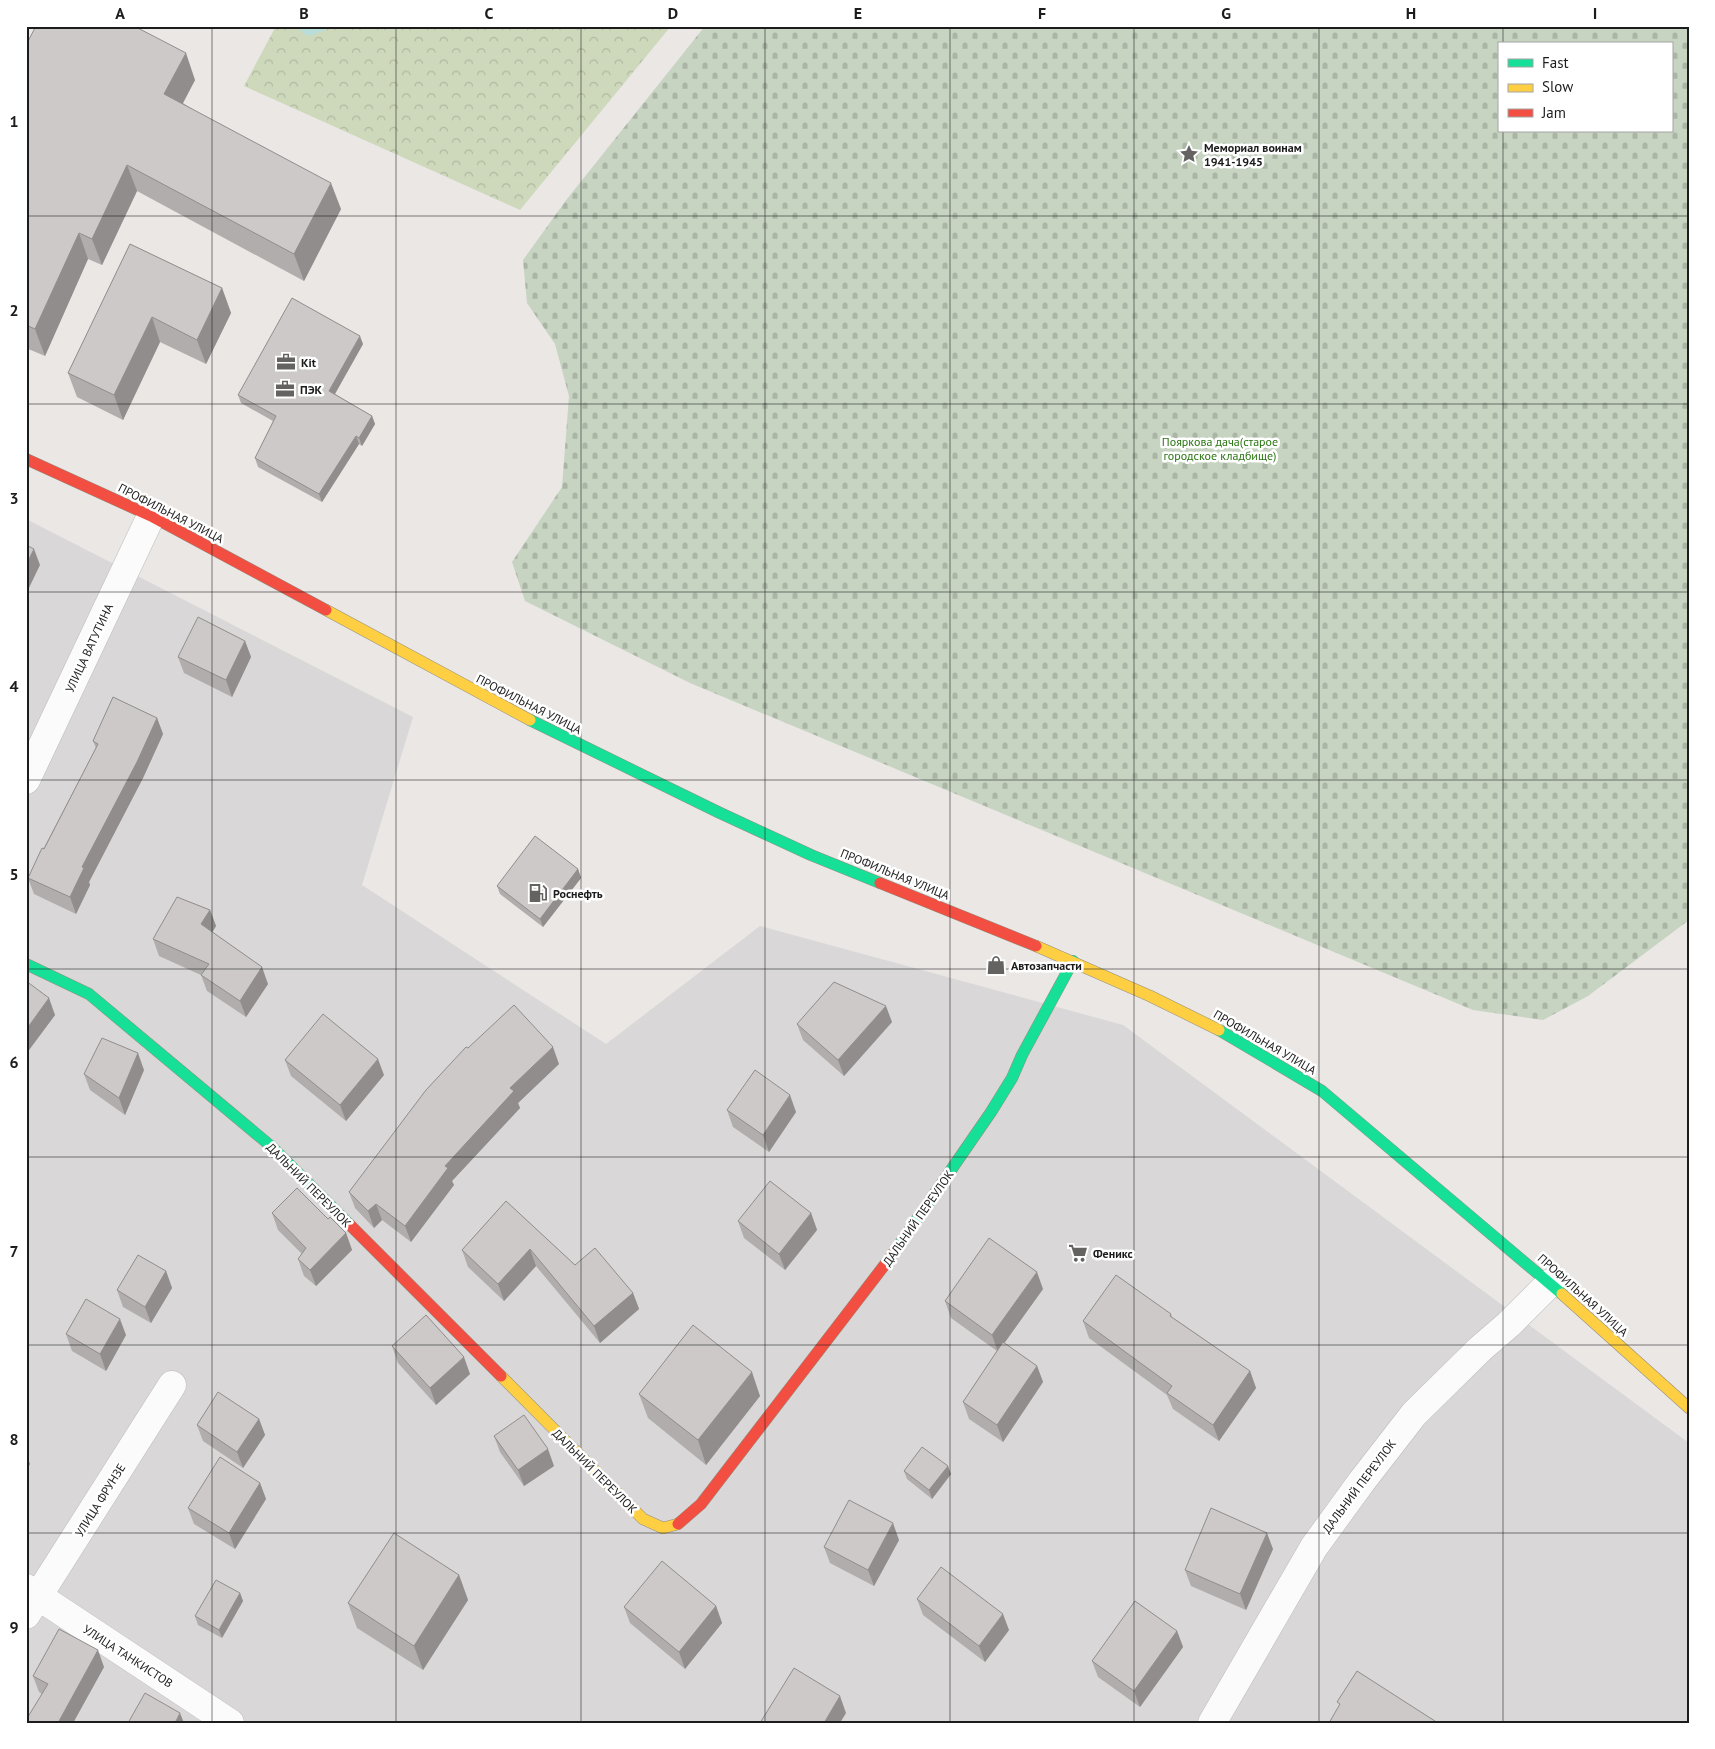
<svg xmlns="http://www.w3.org/2000/svg" width="1715" height="1749" viewBox="0 0 1715 1749" font-family="'PT Sans',sans-serif">
<style>
.residential{fill:#d9d7d7}
.forest{fill:url(#forest-crowns)}
.cemetery{fill:url(#cemetery-stones);fill-rule:evenodd}
.lines{fill:none;stroke-linecap:round;stroke-linejoin:round}
.stream{stroke:#b9ddd9;stroke-width:10}
.street-casing{stroke:#bdbcbb;stroke-width:29}
.fast-casing{stroke:#938e7e;stroke-width:12}
.slow-casing{stroke:#938e7e;stroke-width:12}
.jam-casing{stroke:#938e7e;stroke-width:12}
.street{stroke:#fcfbfb;stroke-width:28}
.fast{stroke:#16e098;stroke-width:11}
.slow{stroke:#ffcf43;stroke-width:11}
.jam{stroke:#f24e42;stroke-width:11}
.wall{fill:#b0adac}
.shaded-wall{fill:#908d8c}
.building{fill:#cdc9c8;stroke:#908d8c}
.grid{fill:none;stroke:#1c1c1c;stroke-width:1;stroke-opacity:0.55}
.labels{text-anchor:middle;dominant-baseline:central;stroke-width:5;stroke-linejoin:round;paint-order:stroke}
.poi-label{font-size:12px;font-weight:bold;fill:#1c1c1c;stroke:#fff;text-anchor:start}
.park-label{font-size:12px;fill:#287510;stroke:#fff}
.street-label{font-size:12px;fill:#1c1c1c;stroke:#fff}
.neatline{fill:none;stroke:#1c1c1c;stroke-width:2}
.grid-label{font-size:16px;text-anchor:middle;font-weight:bold;fill:#1c1c1c}
</style>
<defs>
<pattern id="forest-crowns" width="20" height="18" patternUnits="userSpaceOnUse" patternTransform="scale(1.25)"><rect width="20" height="18" fill="#ced8bb"/><path d="M2 6a3 3 0 1 1 6 0M12 15a3 3 0 1 1 6 0" fill="none" stroke="#b0b9a0"/></pattern>
<pattern id="cemetery-stones" width="16" height="16" patternUnits="userSpaceOnUse" patternTransform="scale(1.25)"><rect width="16" height="16" fill="#c7d4c1"/><path d="M2 7V4a2 2 0 0 1 4 0v3zM10 15v-3a2 2 0 0 1 4 0v3z" fill="#aab5a5"/></pattern>
</defs>
<rect width="100%" height="100%" fill="#eae7e5"/>
<polygon class="residential" points="26,519 413,717 362,885 606,1044 760,926 1123,1025 1689,1443 1689,1723 26,1723"/>
<polygon class="forest" points="276,26 671,26 520,210 244,86"/>
<path class="cemetery" d="M 705,26 L 1689,26 L 1689,920 L 1588,996 L 1543,1020 L 1473,1010 L 690,683 L 525,601 L 512,562 L 562,487 L 569,396 L 555,344 L 527,303 L 523,260 L 567,199 ZM 1499,44 L 1671,44 L 1671,131 L 1499,131 Z"/>
<g class="lines">
<polyline class="stream" points="303,26 309,31 322,26"/>
<g class="street-casing">
<g id="street">
<polyline points="26,780 151,516"/>
<polyline points="26,1588 230,1723"/>
<polyline points="26,1615 172,1385"/>
<polyline points="1212,1723 1314,1547 1362,1481 1414,1414 1480,1349 1509,1324 1550,1283"/>
</g>
</g>
<g class="fast-casing">
<g id="fast">
<polyline points="530,720 718,812 811,855 880,883"/>
<polyline points="26,964 89,994 272,1147 349,1224"/>
<polyline points="1219,1030 1322,1091 1562,1294"/>
<polyline points="893,1254 991,1112 1012,1078 1022,1055 1073,961"/>
</g>
</g>
<g class="slow-casing">
<g id="slow">
<polyline points="326,610 530,720"/>
<polyline points="1036,946 1150,996 1219,1030"/>
<polyline points="1562,1294 1689,1408"/>
<polyline points="501,1376 643,1519 663,1528 678,1524"/>
</g>
</g>
<g class="jam-casing">
<g id="jam">
<polyline points="26,459 151,516 326,610"/>
<polyline points="880,883 1036,946"/>
<polyline points="349,1224 501,1376"/>
<polyline points="678,1524 701,1504 893,1254"/>
</g>
</g>
<use href="#street" class="street"/>
<use href="#fast" class="fast"/>
<use href="#slow" class="slow"/>
<use href="#jam" class="jam"/>
</g>
<g class="wall">
<polygon points="26,45 195,80 183,103 341,209 304,281 137,191 102,265 88,259 45,356 26,348"/>
<polygon points="130,244 222,288 231,313 206,364 160,342 123,420 77,397 68,373"/>
<polygon points="363,344 335,394 372,416 375,424 362,446 359,444 322,502 258,467 255,458 273,421 241,403 238,395"/>
<polygon points="245,641 251,657 232,697 184,673 178,657"/>
<polygon points="157,718 163,734 143,778 89,882 90,885 76,914 34,894 28,878 96,748 93,741"/>
<polygon points="578,869 581,878 543,927 500,894 497,886"/>
<polygon points="210,910 216,926 212,932 268,984 246,1017 207,991 201,975 159,956 153,939"/>
<polygon points="26,981 55,1015 29,1050 26,1048"/>
<polygon points="892,1022 844,1076 803,1040 797,1024"/>
<polygon points="468,1048 559,1064 518,1103 520,1108 452,1181 454,1185 411,1242 382,1220 374,1228 355,1208 349,1192"/>
<polygon points="285,1060 384,1075 346,1121 291,1076"/>
<polygon points="144,1070 125,1115 90,1090 84,1074"/>
<polygon points="727,1110 796,1112 769,1152 733,1127"/>
<polygon points="506,1201 575,1265 633,1293 639,1309 600,1343 536,1266 504,1301 468,1267 462,1250"/>
<polygon points="272,1213 328,1219 346,1233 352,1250 316,1286 304,1276 298,1259 302,1254 278,1230"/>
<polygon points="811,1213 817,1230 785,1270 744,1238 738,1221"/>
<polygon points="166,1271 172,1288 151,1323 123,1307 117,1290"/>
<polygon points="1043,1289 1004,1343 1037,1366 1043,1382 1003,1442 969,1419 963,1402 997,1351 951,1318 945,1301"/>
<polygon points="1171,1314 1172,1317 1250,1371 1256,1388 1219,1441 1173,1409 1167,1395 1089,1338 1083,1321"/>
<polygon points="66,1334 126,1335 106,1371 72,1351"/>
<polygon points="392,1346 470,1374 436,1405 398,1363"/>
<polygon points="639,1394 760,1396 706,1465 648,1418"/>
<polygon points="259,1419 265,1435 243,1468 203,1441 197,1425"/>
<polygon points="494,1436 554,1466 524,1486 500,1452"/>
<polygon points="904,1471 951,1474 932,1499 907,1479"/>
<polygon points="260,1483 266,1499 235,1549 194,1524 188,1508"/>
<polygon points="899,1540 874,1586 830,1563 824,1547"/>
<polygon points="1273,1549 1246,1610 1191,1586 1185,1570"/>
<polygon points="459,1575 468,1600 423,1670 357,1628 348,1603"/>
<polygon points="240,1593 243,1601 222,1638 198,1625 195,1616"/>
<polygon points="917,1599 1009,1630 985,1662 923,1615"/>
<polygon points="716,1606 722,1623 685,1669 630,1623 624,1607"/>
<polygon points="1177,1631 1183,1647 1140,1707 1098,1677 1092,1661"/>
<polygon points="104,1667 73,1723 26,1723 42,1694 39,1692 33,1676"/>
</g>
<g class="shaded-wall">
<polygon points="186,53 195,80 174,120 164,94"/>
<polygon points="127,165 137,191 102,265 92,239"/>
<polygon points="331,183 341,209 304,281 294,254"/>
<polygon points="79,233 88,259 45,356 35,329"/>
<polygon points="222,288 231,313 206,364 197,340"/>
<polygon points="152,317 160,342 123,420 114,395"/>
<polygon points="360,336 363,344 332,399 329,391"/>
<polygon points="372,416 375,424 362,446 359,438"/>
<polygon points="356,436 359,444 322,502 319,494"/>
<polygon points="34,549 40,565 26,594 26,565"/>
<polygon points="245,641 251,657 232,697 226,680"/>
<polygon points="157,718 163,734 143,778 89,882 90,885 76,914 70,897 82,867"/>
<polygon points="578,869 581,878 543,927 540,919"/>
<polygon points="210,910 216,926 207,941 201,924"/>
<polygon points="262,967 268,984 246,1017 240,1001"/>
<polygon points="49,998 55,1015 29,1050 26,1041 26,1030"/>
<polygon points="886,1006 892,1022 844,1076 838,1060"/>
<polygon points="553,1047 559,1064 518,1103 520,1108 452,1181 454,1185 411,1242 405,1226 445,1166 510,1088"/>
<polygon points="138,1053 144,1070 125,1115 119,1098"/>
<polygon points="378,1059 384,1075 346,1121 340,1105"/>
<polygon points="790,1095 796,1112 769,1152 763,1135"/>
<polygon points="376,1204 382,1220 374,1228 368,1211"/>
<polygon points="811,1213 817,1230 785,1270 779,1254"/>
<polygon points="346,1233 352,1250 316,1286 310,1270"/>
<polygon points="530,1249 536,1266 504,1301 498,1284"/>
<polygon points="166,1271 172,1288 151,1323 145,1307"/>
<polygon points="1037,1272 1043,1289 998,1352 992,1335"/>
<polygon points="633,1293 639,1309 600,1343 594,1326"/>
<polygon points="120,1319 126,1335 106,1371 100,1354"/>
<polygon points="464,1357 470,1374 436,1405 430,1388"/>
<polygon points="1037,1366 1043,1382 1003,1442 997,1425"/>
<polygon points="1250,1371 1256,1388 1219,1441 1213,1425"/>
<polygon points="752,1372 760,1396 706,1465 698,1440"/>
<polygon points="259,1419 265,1435 243,1468 237,1452"/>
<polygon points="548,1449 554,1466 524,1486 518,1470"/>
<polygon points="26,1454 30,1464 26,1471"/>
<polygon points="948,1466 951,1474 932,1499 929,1490"/>
<polygon points="260,1483 266,1499 235,1549 229,1533"/>
<polygon points="893,1523 899,1540 874,1586 868,1570"/>
<polygon points="1267,1533 1273,1549 1246,1610 1240,1594"/>
<polygon points="459,1575 468,1600 423,1670 414,1646"/>
<polygon points="240,1593 243,1601 222,1638 219,1630"/>
<polygon points="716,1606 722,1623 685,1669 679,1652"/>
<polygon points="1003,1614 1009,1630 985,1662 979,1646"/>
<polygon points="1177,1631 1183,1647 1140,1707 1134,1691"/>
<polygon points="98,1650 104,1667 73,1723 58,1723"/>
<polygon points="840,1696 846,1713 840,1723 824,1723"/>
<polygon points="180,1713 184,1723 175,1723"/>
</g>
<g class="building">
<polygon points="36,26 134,26 186,53 164,94 331,183 294,254 127,165 92,239 79,233 35,329 26,325 26,45"/>
<polygon points="130,244 222,288 197,340 152,317 114,395 68,373"/>
<polygon points="292,298 360,336 329,391 372,416 359,438 356,436 319,494 255,458 276,416 238,395"/>
<polygon points="26,545 34,549 26,565"/>
<polygon points="198,617 245,641 226,680 178,657"/>
<polygon points="113,697 157,718 137,762 82,867 84,868 70,897 28,878 42,848 44,849 98,744 93,741"/>
<polygon points="535,836 578,869 540,919 497,886"/>
<polygon points="177,897 210,910 201,924 262,967 240,1001 201,975 209,964 153,939"/>
<polygon points="26,981 49,998 26,1030"/>
<polygon points="834,982 886,1006 838,1060 797,1024"/>
<polygon points="514,1005 553,1047 510,1088 514,1091 445,1166 448,1168 405,1226 376,1204 368,1211 349,1192 426,1090 466,1047 468,1048"/>
<polygon points="323,1014 378,1059 340,1105 285,1060"/>
<polygon points="102,1038 138,1053 119,1098 84,1074"/>
<polygon points="755,1070 790,1095 763,1135 727,1110"/>
<polygon points="770,1181 811,1213 779,1254 738,1221"/>
<polygon points="297,1188 328,1219 330,1217 346,1233 310,1270 298,1259 306,1248 272,1213"/>
<polygon points="506,1201 575,1265 595,1248 633,1293 594,1326 530,1249 498,1284 462,1250"/>
<polygon points="989,1238 1037,1272 992,1335 945,1301"/>
<polygon points="138,1255 166,1271 145,1307 117,1290"/>
<polygon points="1116,1275 1171,1314 1170,1316 1250,1371 1213,1425 1167,1393 1172,1386 1083,1321"/>
<polygon points="86,1299 120,1319 100,1354 66,1334"/>
<polygon points="426,1315 464,1357 430,1388 392,1346"/>
<polygon points="693,1325 752,1372 698,1440 639,1394"/>
<polygon points="1003,1342 1037,1366 997,1425 963,1402"/>
<polygon points="218,1392 259,1419 237,1452 197,1425"/>
<polygon points="524,1415 548,1449 518,1470 494,1436"/>
<polygon points="922,1447 948,1466 929,1490 904,1471"/>
<polygon points="220,1457 260,1483 229,1533 188,1508"/>
<polygon points="849,1500 893,1523 868,1570 824,1547"/>
<polygon points="1211,1508 1267,1533 1240,1594 1185,1570"/>
<polygon points="394,1533 459,1575 414,1646 348,1603"/>
<polygon points="662,1561 716,1606 679,1652 624,1607"/>
<polygon points="941,1567 1003,1614 979,1646 917,1599"/>
<polygon points="216,1580 240,1593 219,1630 195,1616"/>
<polygon points="1135,1601 1177,1631 1134,1691 1092,1661"/>
<polygon points="59,1629 98,1650 58,1723 26,1723 26,1720 48,1684 33,1676"/>
<polygon points="794,1668 840,1696 824,1723 760,1723"/>
<polygon points="1357,1671 1438,1723 1329,1723 1340,1704 1337,1702"/>
<polygon points="145,1693 180,1713 175,1723 128,1723"/>
</g>
<path class="grid" d="M 212,26 L 212,1723M 396,26 L 396,1723M 581,26 L 581,1723M 765,26 L 765,1723M 950,26 L 950,1723M 1134,26 L 1134,1723M 1319,26 L 1319,1723M 1503,26 L 1503,44M 1503,131 L 1503,1723M 26,216 L 1689,216M 26,404 L 1689,404M 26,592 L 1689,592M 26,780 L 1689,780M 26,969 L 1689,969M 26,1157 L 1689,1157M 26,1345 L 1689,1345M 26,1533 L 1689,1533"/>
<defs>
<g id="sight-bare" transform="scale(1.5)"><path d="M0-6L1.8-2.2L6-1.7L2.9 1.2L3.7 5.4L0 3.3L-3.7 5.4L-2.9 1.2L-6-1.7L-1.8-2.2Z" fill="#646362" stroke="#fff" stroke-width="2.5" paint-order="stroke"/></g>
<g id="office-bare" transform="scale(1.5)"><path d="M-6-3h4V-5.5h4V-3h4V5H-6ZM-1-4.5V-3h2v-1.5ZM-6 0V1H6V0Z" fill="#646362" stroke="#fff" stroke-width="2.5" paint-order="stroke"/></g>
<g id="fuel-bare" transform="scale(1.5)"><path d="M-5.5-6h7V0h2V4h1.3V-2.5L3-4.5l.8-.8L6-3V5H2.5V1h-1V6h-7ZM-4.2-4.7v3.2H.2V-4.7Z" fill="#646362" stroke="#fff" stroke-width="2.5" paint-order="stroke"/></g>
<g id="shop-bare" transform="scale(1.5)"><path d="M-5-2.5h2.3a2.7 3.5 0 0 1 5.4 0H5L5.5 6h-11ZM-1.5-2.5h3a1.5 2.3 0 0 0-3 0Z" fill="#646362" stroke="#fff" stroke-width="2.5" paint-order="stroke"/></g>
<g id="supermarket-bare" transform="scale(1.5)"><path d="M-6-5.5h2.5l.6 2H6L4.5 2H-2.5L-4.4-4H-6ZM-1.5 3.2a1.3 1.3 0 1 0 .1 0ZM3 3.2a1.3 1.3 0 1 0 .1 0Z" fill="#646362" stroke="#fff" stroke-width="2.5" paint-order="stroke"/></g>
</defs>
<g fill-rule="evenodd">
<use href="#sight-bare" x="1189" y="154"/>
<use href="#office-bare" x="286" y="362"/>
<use href="#office-bare" x="285" y="389"/>
<use href="#fuel-bare" x="538" y="893"/>
<use href="#shop-bare" x="996" y="965"/>
<use href="#supermarket-bare" x="1078" y="1253"/>
</g>
<g class="labels">
<g class="poi-label">
<text x="1204" y="147">Мемориал воинам<tspan x="1204" dy="14">1941-1945</tspan></text>
<text x="301" y="362">Kit</text>
<text x="300" y="389">ПЭК</text>
<text x="553" y="893">Роснефть</text>
<text x="1011" y="965">Автозапчасти</text>
<text x="1093" y="1253">Феникс</text>
</g>
<g class="park-label">
<text x="1220" y="441">Пояркова дача(старое<tspan x="1220" dy="14">городское кладбище)</tspan></text>
</g>
<g class="street-label">
<text transform="translate(171 513) rotate(27)">ПРОФИЛЬНАЯ УЛИЦА</text>
<text transform="translate(89 648) rotate(-65)">УЛИЦА ВАТУТИНА</text>
<text transform="translate(529 704) rotate(27)">ПРОФИЛЬНАЯ УЛИЦА</text>
<text transform="translate(895 874) rotate(22)">ПРОФИЛЬНАЯ УЛИЦА</text>
<text transform="translate(1265 1042) rotate(30)">ПРОФИЛЬНАЯ УЛИЦА</text>
<text transform="translate(309 1185) rotate(45)">ДАЛЬНИЙ ПЕРЕУЛОК</text>
<text transform="translate(918 1218) rotate(-55)">ДАЛЬНИЙ ПЕРЕУЛОК</text>
<text transform="translate(1583 1295) rotate(42)">ПРОФИЛЬНАЯ УЛИЦА</text>
<text transform="translate(595 1471) rotate(45)">ДАЛЬНИЙ ПЕРЕУЛОК</text>
<text transform="translate(1359 1486) rotate(-53)">ДАЛЬНИЙ ПЕРЕУЛОК</text>
<text transform="translate(100 1500) rotate(-58)">УЛИЦА ФРУНЗЕ</text>
<text transform="translate(128 1656) rotate(33)">УЛИЦА ТАНКИСТОВ</text>
</g>
</g>
<rect width="1715" height="1749" fill="none" stroke="#ffffff" stroke-width="55"/>
<rect x="1498" y="42" width="175" height="90" fill="#ffffff" stroke="#a4a4a4"/>
<rect x="1508" y="59" width="25" height="8" fill="#16e098" stroke="#a4a4a4"/>
<text x="1542" y="68" font-size="15" fill="#1c1c1c">Fast</text>
<rect x="1508" y="84" width="25" height="8" fill="#ffcf43" stroke="#a4a4a4"/>
<text x="1542" y="92" font-size="15" fill="#1c1c1c">Slow</text>
<rect x="1508" y="109" width="25" height="8" fill="#f24e42" stroke="#a4a4a4"/>
<text x="1542" y="118" font-size="15" fill="#1c1c1c">Jam</text>
<rect x="28" y="28" width="1660" height="1694" class="neatline"/>
<g class="grid-label">
<text x="120" y="19">A</text>
<text x="304" y="19">B</text>
<text x="489" y="19">C</text>
<text x="673" y="19">D</text>
<text x="858" y="19">E</text>
<text x="1042" y="19">F</text>
<text x="1226" y="19">G</text>
<text x="1411" y="19">H</text>
<text x="1595" y="19">I</text>
<text x="14" y="127">1</text>
<text x="14" y="316">2</text>
<text x="14" y="504">3</text>
<text x="14" y="692">4</text>
<text x="14" y="880">5</text>
<text x="14" y="1068">6</text>
<text x="14" y="1257">7</text>
<text x="14" y="1445">8</text>
<text x="14" y="1633">9</text>
</g>
</svg>
